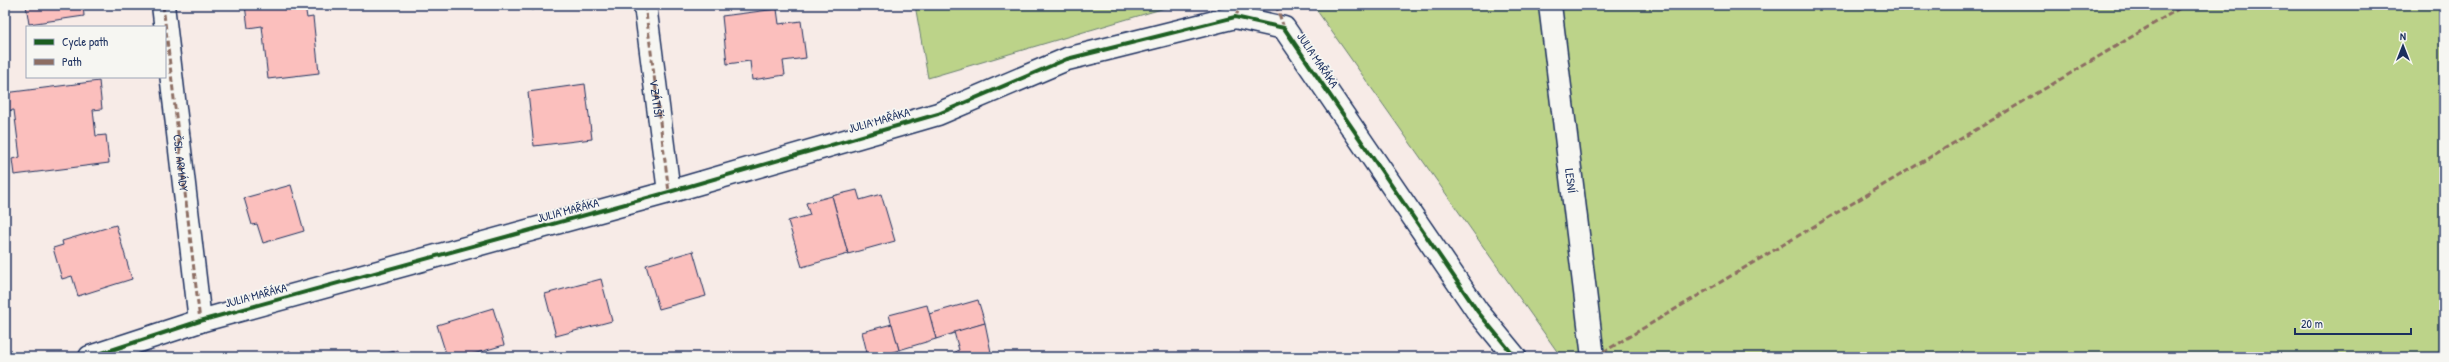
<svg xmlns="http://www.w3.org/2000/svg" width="2449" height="362" viewBox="0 0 2449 362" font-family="'Patrick Hand',sans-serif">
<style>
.green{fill:#bcd389;stroke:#6c8174}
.building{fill:#fbbfbd;stroke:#1b2f5e}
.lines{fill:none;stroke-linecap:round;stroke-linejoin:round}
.street-casing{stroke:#1b2f5e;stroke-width:25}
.street{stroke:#f6f6f2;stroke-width:22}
.quiet{stroke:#8d6e63;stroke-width:3;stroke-dasharray:6 3;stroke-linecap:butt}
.cycleway-casing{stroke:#f6f6f2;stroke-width:6}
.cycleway{stroke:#1b5e20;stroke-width:4}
.labels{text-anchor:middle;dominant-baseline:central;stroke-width:3.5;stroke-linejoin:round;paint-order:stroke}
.street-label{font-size:12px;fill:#1b2f5e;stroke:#f6f6f2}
</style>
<rect width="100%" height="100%" fill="#f7ebe7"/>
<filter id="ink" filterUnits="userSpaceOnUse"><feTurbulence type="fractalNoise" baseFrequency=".025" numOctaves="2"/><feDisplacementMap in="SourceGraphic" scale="8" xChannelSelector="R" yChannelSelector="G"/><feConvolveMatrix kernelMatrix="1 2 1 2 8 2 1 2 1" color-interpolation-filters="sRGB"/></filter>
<g filter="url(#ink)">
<g class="green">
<polygon points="915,5 1175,5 928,78"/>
<polygon points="1313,5 2444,5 2444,357 1561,357"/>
</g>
<g class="building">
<polygon points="26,5 83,5 84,16 29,24"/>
<polygon points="245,5 305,5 307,18 313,17 319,73 268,79 262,26 248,28"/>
<polygon points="531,5 559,5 560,6 531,10"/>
<polygon points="777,9 779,24 801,21 806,58 783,61 785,75 752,80 750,61 727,64 722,16"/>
<polygon points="99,81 102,109 93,110 96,136 106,135 109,163 14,175 12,159 20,157 14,110 5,111 5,93"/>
<polygon points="585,84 592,139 534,146 528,92"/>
<polygon points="291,185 304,231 263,243 257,224 252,225 244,198"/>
<polygon points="857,190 860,200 881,194 895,241 848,254 832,196"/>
<polygon points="832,196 848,254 802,267 788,221 810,215 806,203"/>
<polygon points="116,225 132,279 78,296 72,276 62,279 53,248 63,245 62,241"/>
<polygon points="693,251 706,296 659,309 646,265"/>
<polygon points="601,279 612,321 556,336 545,294"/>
<polygon points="978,300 985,323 936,339 929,314"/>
<polygon points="927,305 936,339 899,350 889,315"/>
<polygon points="493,308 504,345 463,357 447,357 437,325"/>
<polygon points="985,323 992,357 957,357 956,351 959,350 954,332"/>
<polygon points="892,324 899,350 877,357 868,357 862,332"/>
<polygon points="398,350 400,357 375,357"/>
<polygon points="290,351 292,357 270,357"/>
</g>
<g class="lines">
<g class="street-casing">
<g id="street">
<path id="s1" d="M 163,5 L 200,321"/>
<path id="s2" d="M 645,5 L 669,192"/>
<path id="s3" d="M 1550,5 L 1593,357"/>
<polyline points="90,357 200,321 669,192 938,114 1067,59 1235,17 1284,28 1478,312 1515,357"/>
</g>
</g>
<use href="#street" class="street"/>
<g class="quiet">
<polyline points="163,5 200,321"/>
<polyline points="645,5 669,192"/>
<polyline points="1276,5 1284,28"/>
<polyline points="1235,17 1242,5"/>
<polyline points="1595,357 2185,5"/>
</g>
<g class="cycleway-casing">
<polyline id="cycleway" points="90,357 200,321 669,192 938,114 1067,59 1235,17 1284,28 1478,312 1515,357"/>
</g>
<use href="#cycleway" class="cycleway"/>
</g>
</g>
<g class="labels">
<g class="street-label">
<text transform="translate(1318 60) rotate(56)">JULIA MAŘÁKA</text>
<text stroke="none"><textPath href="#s2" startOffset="94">V ZÁTIŠÍ</textPath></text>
<text transform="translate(879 120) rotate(-16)">JULIA MAŘÁKA</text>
<text stroke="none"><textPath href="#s1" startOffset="159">ČSL. ARMÁDY</textPath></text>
<text stroke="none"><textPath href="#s3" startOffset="177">LESNÍ</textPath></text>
<text transform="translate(568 210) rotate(-15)">JULIA MAŘÁKA</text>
<text transform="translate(256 295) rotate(-15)">JULIA MAŘÁKA</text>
</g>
</g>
<rect width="2449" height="362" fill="none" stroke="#f6f6f2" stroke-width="20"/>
<rect x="10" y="10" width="2429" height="342" fill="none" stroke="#1b2f5e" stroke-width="1.5" filter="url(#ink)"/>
<rect x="26" y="26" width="140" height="52" fill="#f6f6f2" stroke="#9ea6b7"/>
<rect x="34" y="39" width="20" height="6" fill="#1b5e20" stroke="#9ea6b7"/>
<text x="62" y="46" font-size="12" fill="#1b2f5e">Cycle path</text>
<rect x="34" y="59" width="20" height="6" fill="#8d6e63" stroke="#9ea6b7"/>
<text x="62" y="66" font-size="12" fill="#1b2f5e">Path</text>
<g transform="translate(2403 46)" stroke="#f6f6f2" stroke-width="3" paint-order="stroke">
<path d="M0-3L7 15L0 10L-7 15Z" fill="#1b2f5e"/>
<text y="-6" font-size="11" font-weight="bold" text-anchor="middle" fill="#1b2f5e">N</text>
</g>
<path d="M2295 328v6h116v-6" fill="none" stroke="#1b2f5e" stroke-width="2"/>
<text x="2301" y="328" font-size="12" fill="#1b2f5e" stroke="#f6f6f2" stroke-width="3" paint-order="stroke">20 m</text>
</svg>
